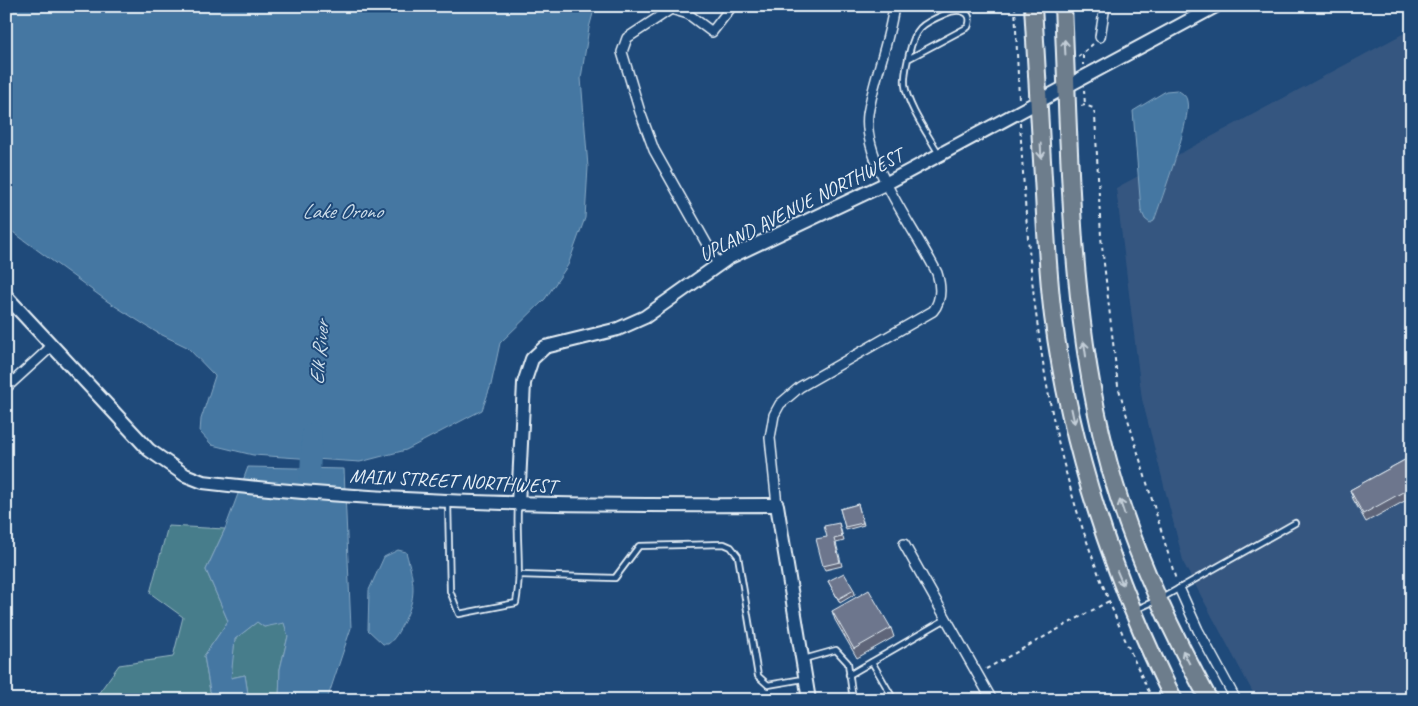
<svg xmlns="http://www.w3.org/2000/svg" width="1418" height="706" viewBox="0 0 1418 706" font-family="Caveat,sans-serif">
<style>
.built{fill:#365780}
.green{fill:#477d8b;stroke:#98b7c2}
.water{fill:#4477a2;stroke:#86a8c4}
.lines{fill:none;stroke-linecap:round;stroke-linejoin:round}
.river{stroke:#4477a2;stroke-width:20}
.lane-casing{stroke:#e8f1f8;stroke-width:8}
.street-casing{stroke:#e8f1f8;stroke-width:12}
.secondary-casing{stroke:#e8f1f8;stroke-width:16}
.highway-casing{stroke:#e8f1f8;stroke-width:20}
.path{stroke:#e8f1f8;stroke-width:2;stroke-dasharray:4 4;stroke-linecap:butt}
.lane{stroke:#1f4a7a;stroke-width:4.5}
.street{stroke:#1f4a7a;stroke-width:9}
.secondary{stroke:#1f4a7a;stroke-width:12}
.highway{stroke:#6d7d8c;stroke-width:16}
.wall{fill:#5e6579;stroke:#e8f1f8}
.building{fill:#6d768d;stroke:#e8f1f8}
.oneway{stroke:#c3ced8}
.labels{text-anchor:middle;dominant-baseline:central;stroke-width:4;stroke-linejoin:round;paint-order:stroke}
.street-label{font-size:20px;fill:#e8f1f8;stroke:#1f4a7a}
.water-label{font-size:21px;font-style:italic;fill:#cfdfeb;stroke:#1f4a7a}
</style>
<rect width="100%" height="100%" fill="#1f4a7a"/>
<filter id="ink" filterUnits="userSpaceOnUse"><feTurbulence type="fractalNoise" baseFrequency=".02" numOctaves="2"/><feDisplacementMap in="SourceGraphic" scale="10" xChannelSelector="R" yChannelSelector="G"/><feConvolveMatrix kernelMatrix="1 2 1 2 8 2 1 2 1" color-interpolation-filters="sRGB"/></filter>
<g filter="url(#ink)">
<polygon class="built" points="1412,29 1412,700 1257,700 1184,564 1142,399 1116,188"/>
<g class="green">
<polygon points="168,526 225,529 206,570 228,621 204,656 210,691 216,700 100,700 95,698 119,665 173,657 183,617 150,593"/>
<polygon points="257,622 264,627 284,622 288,636 280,669 279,700 249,700 245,675 230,678 235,639"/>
</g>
<g class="water">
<polygon points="6,6 595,6 589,28 581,78 588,167 585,218 568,265 545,299 500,343 491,385 482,410 406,450 360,462 253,455 212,445 200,432 201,419 215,376 187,347 156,332 107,301 6,227"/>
<path d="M 1177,90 C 1182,93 1186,95 1187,101 C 1192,118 1161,200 1154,221 L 1150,223 L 1145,219 L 1141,210 L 1133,111 L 1166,91 Z"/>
<polygon points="248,467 344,469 351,628 327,700 279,700 280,669 288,636 284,623 264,627 257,622 235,639 231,678 245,675 249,700 216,700 210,691 204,656 228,621 206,570 225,529"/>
<path d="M 398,550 L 406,552 C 414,581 418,597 402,625 C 398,632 395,639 388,644 L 383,644 L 368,630 L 369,590 L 384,557 Z"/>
</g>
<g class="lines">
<polyline class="river" points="309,496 312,433"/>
<g class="lane-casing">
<g id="lane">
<path d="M 908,59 L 968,27 C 975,10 957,8 945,14 C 921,24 915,28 909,54 C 907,63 904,75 905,85 C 907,105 929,136 939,154"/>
<path d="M 448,502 L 450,591 L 459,614 L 516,603 C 522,570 516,538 518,506"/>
<polyline points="520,575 615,578 639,546 724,544 731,547 738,556 758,676 768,685 803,679"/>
<polyline points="1162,598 1295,523"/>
<polyline points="1137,609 1155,601"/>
<polyline points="804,659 836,650 848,663 853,700"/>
<polyline points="872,662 894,700"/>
<polyline points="849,675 946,619"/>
</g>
</g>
<g class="street-casing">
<g id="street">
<polyline points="1100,37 1105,6"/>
<polyline points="718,264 654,150 640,112 622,52 627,38 671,9 688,14 712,32 732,6"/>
<polyline points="6,388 52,346"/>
<path d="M 777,505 L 770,438 L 774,415 L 780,404 L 800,387 L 933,311 C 942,300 941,286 937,273 C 916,230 862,162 868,114 C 874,78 889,43 894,6"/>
<polyline points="904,544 992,700"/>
<polyline points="1180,590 1198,630 1236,700"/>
</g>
</g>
<g class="secondary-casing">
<g id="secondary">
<path d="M 6,296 L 149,450 L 185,475 L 203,482 C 394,505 586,506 777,505 L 809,700"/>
<polyline points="518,504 524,383 532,359 545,347 618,329 645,317 728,258 887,183 1216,6"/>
</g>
</g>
<g class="highway-casing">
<g id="highway">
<path d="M 1033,6 C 1037,69 1040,132 1044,195 C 1046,235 1048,276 1053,316 C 1070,448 1114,581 1174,700"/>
<path d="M 1063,6 C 1070,155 1069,308 1106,453 C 1128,540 1166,622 1209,700"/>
</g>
</g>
<g class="path">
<polyline points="1015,6 1019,99"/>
<polyline points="1083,55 1083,65"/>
<polyline points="1078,57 1093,44"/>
<polyline points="1084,90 1085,105"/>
<polyline points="1081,106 1085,105 1093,108 1095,115 1101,237 1118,386 1176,580"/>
<path d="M 1020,123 C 1026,232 1035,343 1060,449 C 1081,536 1114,620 1153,700"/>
<polyline points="986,669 1109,601"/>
</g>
<use href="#lane" class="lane"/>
<use href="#street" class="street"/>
<use href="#secondary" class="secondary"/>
<use href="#highway" class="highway"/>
</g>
<g class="wall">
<polygon points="1412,456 1412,497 1366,522 1353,499 1350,490"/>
<polygon points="858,504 864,525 846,530 840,509"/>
<polygon points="839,523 844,541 836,543 842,566 825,570 823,566 827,537"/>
<polygon points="828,581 854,590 855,594 840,603"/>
<polygon points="832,611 891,628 894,637 857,658 835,620"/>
</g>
<g class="building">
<polygon points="1412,456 1412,487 1363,514 1350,490"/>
<polygon points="858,504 863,523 845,527 840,509"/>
<polygon points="839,523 842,537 834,539 840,562 823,566 816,539 827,537 824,526"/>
<polygon points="844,573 854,590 838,599 828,581"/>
<polygon points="869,590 891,628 854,649 832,611"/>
</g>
<defs><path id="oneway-shaft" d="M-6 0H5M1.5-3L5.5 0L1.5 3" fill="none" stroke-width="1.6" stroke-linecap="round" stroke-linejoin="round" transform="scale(1.25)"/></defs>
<g class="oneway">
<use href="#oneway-shaft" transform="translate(1065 47) rotate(-93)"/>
<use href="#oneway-shaft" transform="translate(1041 151) rotate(87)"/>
<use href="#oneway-shaft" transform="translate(1085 349) rotate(-98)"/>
<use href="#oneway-shaft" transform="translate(1073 416) rotate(78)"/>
<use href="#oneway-shaft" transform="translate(1122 507) rotate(-108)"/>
<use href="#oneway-shaft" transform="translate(1120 578) rotate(67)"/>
<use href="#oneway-shaft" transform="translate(1186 657) rotate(-117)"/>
</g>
</g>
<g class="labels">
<g class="street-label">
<text transform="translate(801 205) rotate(-27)">UPLAND AVENUE NORTHWEST</text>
<text transform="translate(453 481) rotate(3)">MAIN STREET NORTHWEST</text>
</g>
<g class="water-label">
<text x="342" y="211">Lake Orono</text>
<text transform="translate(319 353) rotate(-85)">Elk River</text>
</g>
</g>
<rect width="1418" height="706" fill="none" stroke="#1f4a7a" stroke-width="25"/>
<rect x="12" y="12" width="1393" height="681" fill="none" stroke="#e8f1f8" stroke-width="2" filter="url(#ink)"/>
</svg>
